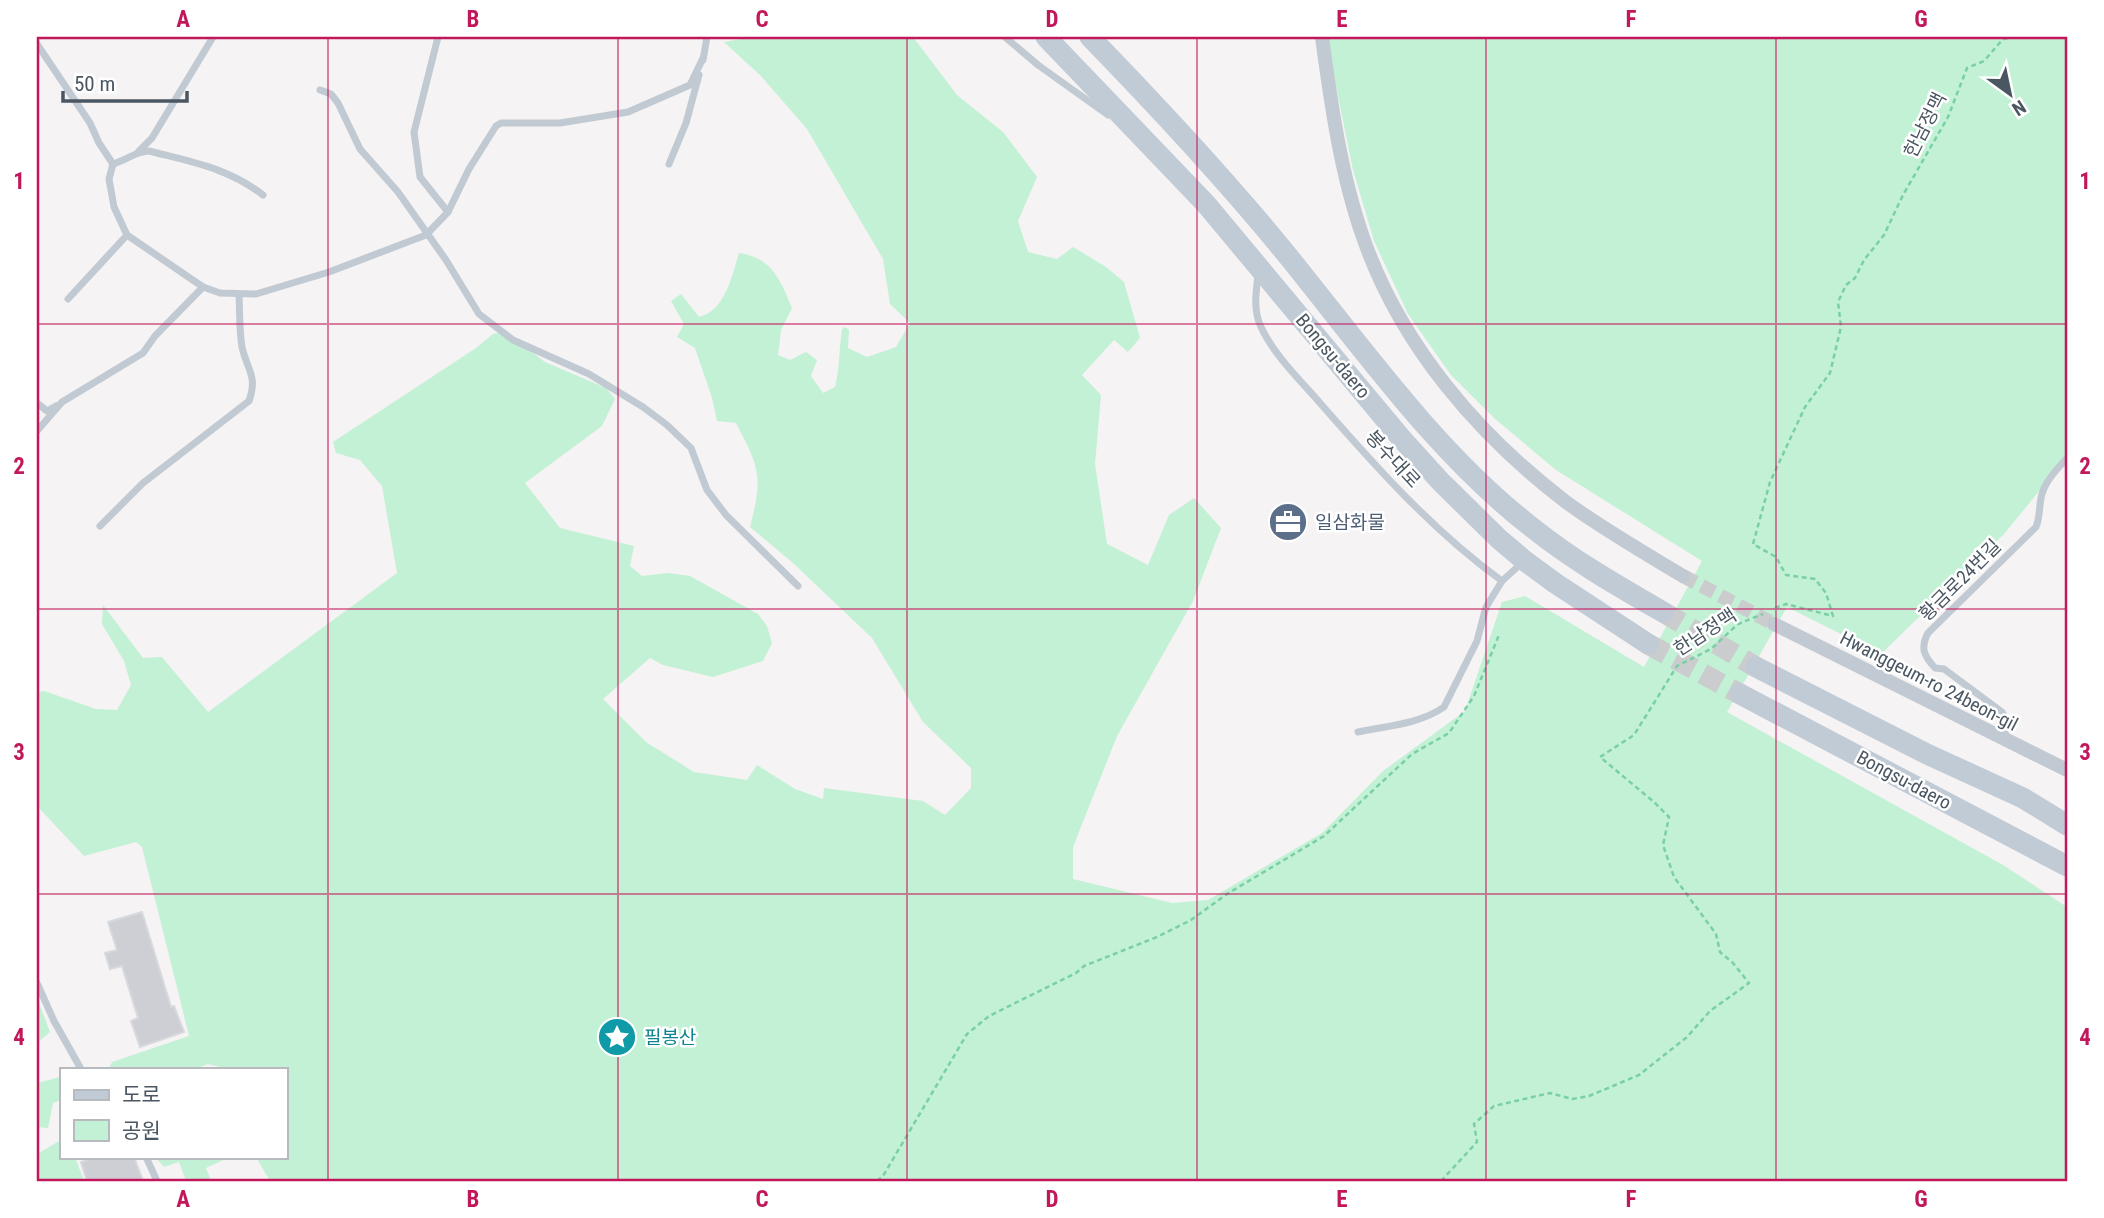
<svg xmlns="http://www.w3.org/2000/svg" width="2104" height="1218" viewBox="0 0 2104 1218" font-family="'Roboto Condensed','Noto Sans KR',sans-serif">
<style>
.green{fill:#c3f1d5}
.building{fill:#cdcfd5;stroke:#d7d9de;stroke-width:2}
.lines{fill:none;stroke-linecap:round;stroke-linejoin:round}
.street-tunnel{stroke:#caccce;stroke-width:14;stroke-dasharray:14 7;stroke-linecap:butt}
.secondary-tunnel{stroke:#caccce;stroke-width:21;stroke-dasharray:21 10;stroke-linecap:butt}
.path{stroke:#7ad0a6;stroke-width:2.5;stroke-dasharray:5 3.5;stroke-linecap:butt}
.lane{stroke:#c1cad2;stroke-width:7}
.street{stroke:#c1cad2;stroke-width:14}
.secondary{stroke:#c1cbd6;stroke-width:21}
.grid{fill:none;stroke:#c2185b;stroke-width:2;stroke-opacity:0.55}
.labels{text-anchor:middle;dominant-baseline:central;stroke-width:5;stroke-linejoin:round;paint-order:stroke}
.street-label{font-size:19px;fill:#4a5661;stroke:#fff}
.service-label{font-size:19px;fill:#4e5e75;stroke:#fff;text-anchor:start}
.culture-label{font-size:19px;fill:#0d838f;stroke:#fff;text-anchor:start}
.neatline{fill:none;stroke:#c2185b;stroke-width:2.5}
.grid-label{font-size:23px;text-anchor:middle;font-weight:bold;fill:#c2185b}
</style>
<rect width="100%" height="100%" fill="#f5f3f3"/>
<g class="green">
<path d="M 753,37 L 913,37 L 957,95 L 1003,132 L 1037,177 L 1018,221 L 1028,252 L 1057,259 L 1073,247 L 1106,267 L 1124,282 L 1140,338 L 1128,352 L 1114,340 L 1082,375 L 1101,395 L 1095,464 L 1107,544 L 1148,565 L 1169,515 L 1194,498 L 1221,528 L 1193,601 L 1117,736 L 1073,847 L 1073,879 L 1172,903 L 1208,900 L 1322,833 L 1383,771 L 1465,711 L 1502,602 L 1525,596 L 1644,667 L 1702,561 L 1556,470 L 1494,418 L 1451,375 L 1408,314 L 1374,241 L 1353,170 L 1326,37 L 2067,37 L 2067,457 L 2004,534 L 1881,654 L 1787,607 L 1727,712 L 2003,865 L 2067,907 L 2067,1181 L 270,1181 L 256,1157 L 285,1157 L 285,1069 L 228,1069 L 208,1064 L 195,1069 L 109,1069 L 112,1062 L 189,1036 L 142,847 L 136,842 L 84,856 L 37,806 L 37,692 L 44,691 L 96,709 L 117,710 L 131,685 L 124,661 L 102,624 L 103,605 L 143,658 L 162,657 L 208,712 L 397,573 L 382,486 L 360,460 L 336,453 L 333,442 L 476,348 L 493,334 L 506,332 L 545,362 L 606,388 L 615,399 L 602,426 L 525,483 L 560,528 L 634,546 L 630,566 L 642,576 L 668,573 L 690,576 L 758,614 L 767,626 L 772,643 L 763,661 L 713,677 L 663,665 L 650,658 L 603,699 L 646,742 L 694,772 L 747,780 L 757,765 L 795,789 L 823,799 L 824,788 L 923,801 L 945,815 L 971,788 L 971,768 L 923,722 L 872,638 L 793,563 L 750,527 C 763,476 760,469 736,423 L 717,421 L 712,398 L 695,348 L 677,337 L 684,324 L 671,301 L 681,294 L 699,317 C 725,311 732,276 739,253 C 773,258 780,280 792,308 L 781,330 L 778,355 L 790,360 L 806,352 L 817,360 L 811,376 L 823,393 L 835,387 C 840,367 839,349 842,329 L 845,327 L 849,330 L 848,348 L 867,357 L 896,347 L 910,323 L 890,304 L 883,259 L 807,129 L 761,76 L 724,42 Z"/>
<polygon points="37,998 50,1032 37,1043"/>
<polygon points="60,1077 61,1100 53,1103 48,1128 37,1127 37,1083"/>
<polygon points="61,1140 61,1157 75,1157 84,1181 37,1181 37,1154"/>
<polygon points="155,1157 230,1157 206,1168 211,1181 186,1181 179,1162 164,1167"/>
</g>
<g class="building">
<polygon points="142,912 171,1007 174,1006 184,1032 140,1047 131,1021 138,1018 122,966 110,969 105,953 117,950 108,922"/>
<polygon points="95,1157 134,1157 143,1181 87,1181 81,1162"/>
</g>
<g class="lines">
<polyline class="street-tunnel" points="1683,576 1774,624"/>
<g class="secondary-tunnel">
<polyline points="1663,612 1756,667"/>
<polyline points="1648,644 1740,694"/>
</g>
<g class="path">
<polyline points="1775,608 1786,604 1833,616 1826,593 1815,579 1786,575 1776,557 1753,544 1770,482 1805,407 1830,373 1841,327 1838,302 1846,285 1855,278 1864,260 1884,235 1903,195 1948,117 1967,68 1984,61 2003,39 2015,37"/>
<polyline points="877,1181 883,1176 967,1034 989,1016 1076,973 1084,966 1157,937 1191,920 1227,894 1324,836 1412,754 1449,733 1474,696 1499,635"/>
<polyline points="1441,1181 1477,1142 1474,1124 1494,1106 1550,1093 1572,1099 1589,1096 1639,1075 1687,1037 1710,1011 1749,983 1733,963 1720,952 1716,934 1674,877 1663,845 1669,817 1654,802 1600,757 1634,735 1677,666 1711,649 1738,624 1763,614"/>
</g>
<g class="lane">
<polyline points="438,37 414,132 420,177 448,212"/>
<polyline points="1005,37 1038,65 1108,115"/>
<polyline points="37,44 90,123 99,143 113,164 109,179 114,207 127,235 203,287 220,293 256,294 329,272 426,235 448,212 469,169 496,126 501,123 560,123 628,112 690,85 703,58"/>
<polyline points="703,60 707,37"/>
<polyline points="320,90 331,94 338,103 360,149 398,192 446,260 479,314 513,340 589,374 643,407 667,425 691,448 707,490 726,515 798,586"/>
<polyline points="139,151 152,138 213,37"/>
<path d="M 113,164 C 127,160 136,151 149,151 C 192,162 228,168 263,195"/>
<polyline points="669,164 686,123 699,75"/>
<path d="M 1258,275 C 1256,293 1253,310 1261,327 C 1274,355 1300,380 1320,403 C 1376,467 1433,531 1502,581 L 1523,562"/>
<polyline points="68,299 127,235"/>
<polyline points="37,403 47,411 56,406"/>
<polyline points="37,431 62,402 143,353 155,336 203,287"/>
<path d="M 100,526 L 143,483 L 249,401 C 258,376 247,370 242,347 C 239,329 240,313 239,295"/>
<path d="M 1358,732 C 1386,726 1420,724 1444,707 L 1477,641 L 1486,607 L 1502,581"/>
<path d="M 2003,739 C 2007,728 2009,722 2002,712 L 1944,669 L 1935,668 C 1924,656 1920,648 1928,633 L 2036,527 C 2040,517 2039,508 2041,498 C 2044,482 2057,469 2067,458"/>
<polyline points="37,983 54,1021 81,1069"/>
<polyline points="146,1157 157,1181"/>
</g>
<g class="street">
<path d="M 1322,37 C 1331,104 1341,176 1364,240 C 1401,345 1478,435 1566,502 C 1603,529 1643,552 1683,576"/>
<polyline points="1774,624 2067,770"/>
</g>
<g class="secondary">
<polyline points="1046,37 1206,204 1401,438 1441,482 1499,539 1525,561 1555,583 1648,644"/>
<path d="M 1090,37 C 1160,109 1229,183 1292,261 C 1366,353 1440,457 1534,529 C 1574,561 1618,586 1663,612"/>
<polyline points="1756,667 1929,755 2023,798 2067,825"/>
<polyline points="1740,694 2067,866"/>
</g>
</g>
<path class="grid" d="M 328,37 L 328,1181M 618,37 L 618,1181M 907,37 L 907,1181M 1197,37 L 1197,1181M 1486,37 L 1486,1181M 1776,37 L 1776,1181M 37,324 L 2067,324M 37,609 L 2067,609M 37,894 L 2067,894"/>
<defs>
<g id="office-disc" transform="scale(2.0125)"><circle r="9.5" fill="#5c6f8a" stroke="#fff"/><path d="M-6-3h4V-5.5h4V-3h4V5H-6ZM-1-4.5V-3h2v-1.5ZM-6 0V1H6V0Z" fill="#fff"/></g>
<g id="sight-disc" transform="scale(2.0125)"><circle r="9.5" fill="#0f9aa8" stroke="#fff"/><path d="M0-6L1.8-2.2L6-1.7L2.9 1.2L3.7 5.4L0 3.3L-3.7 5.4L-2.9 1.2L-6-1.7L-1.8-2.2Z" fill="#fff"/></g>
</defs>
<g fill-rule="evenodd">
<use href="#office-disc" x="1288" y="522"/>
<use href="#sight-disc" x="617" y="1037"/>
</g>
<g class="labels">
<g class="street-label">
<text transform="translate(1925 125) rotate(-63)">한남정맥</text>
<text transform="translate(1333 356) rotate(50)">Bongsu-daero</text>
<text transform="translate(1393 459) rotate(47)">봉수대로</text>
<text transform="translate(1960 580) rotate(-45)">황금로24번길</text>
<text transform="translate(1705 632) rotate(-33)">한남정맥</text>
<text transform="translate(1929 681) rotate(27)">Hwanggeum-ro 24beon-gil</text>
<text transform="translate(1904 780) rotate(28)">Bongsu-daero</text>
</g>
<g class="service-label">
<text x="1315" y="522">일삼화물</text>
</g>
<g class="culture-label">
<text x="644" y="1037">필봉산</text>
</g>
</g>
<rect width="2104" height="1218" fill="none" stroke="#ffffff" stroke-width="77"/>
<rect x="60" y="1068" width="228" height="91" fill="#ffffff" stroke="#b7bbc0" stroke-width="2"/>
<rect x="74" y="1090" width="35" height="10" fill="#c1cbd6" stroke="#b7bbc0" stroke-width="2"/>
<text x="122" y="1102" font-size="21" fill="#4a5661">도로</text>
<rect x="74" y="1120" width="35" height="21" fill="#c3f1d5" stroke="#b7bbc0" stroke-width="2"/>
<text x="122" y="1138" font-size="21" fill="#4a5661">공원</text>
<g transform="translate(2010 94) rotate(147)" stroke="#ffffff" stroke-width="5" paint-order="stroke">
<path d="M0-5L12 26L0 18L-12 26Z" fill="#4a5661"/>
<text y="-10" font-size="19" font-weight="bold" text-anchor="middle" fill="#4a5661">N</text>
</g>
<path d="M63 91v10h124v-10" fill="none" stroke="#4a5661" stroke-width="3.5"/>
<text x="74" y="91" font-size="21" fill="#4a5661" stroke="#ffffff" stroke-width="5" paint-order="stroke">50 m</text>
<rect x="38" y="38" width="2028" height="1142" class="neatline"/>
<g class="grid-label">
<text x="183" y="27">A</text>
<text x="473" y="27">B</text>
<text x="762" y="27">C</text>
<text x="1052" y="27">D</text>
<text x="1342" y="27">E</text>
<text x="1631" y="27">F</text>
<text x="1921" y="27">G</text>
<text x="19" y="189">1</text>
<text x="2085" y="189">1</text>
<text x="19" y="474">2</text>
<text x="2085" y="474">2</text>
<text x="19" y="760">3</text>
<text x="2085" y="760">3</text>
<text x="19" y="1045">4</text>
<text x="2085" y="1045">4</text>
<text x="183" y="1207">A</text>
<text x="473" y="1207">B</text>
<text x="762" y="1207">C</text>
<text x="1052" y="1207">D</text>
<text x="1342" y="1207">E</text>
<text x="1631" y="1207">F</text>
<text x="1921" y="1207">G</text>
</g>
</svg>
